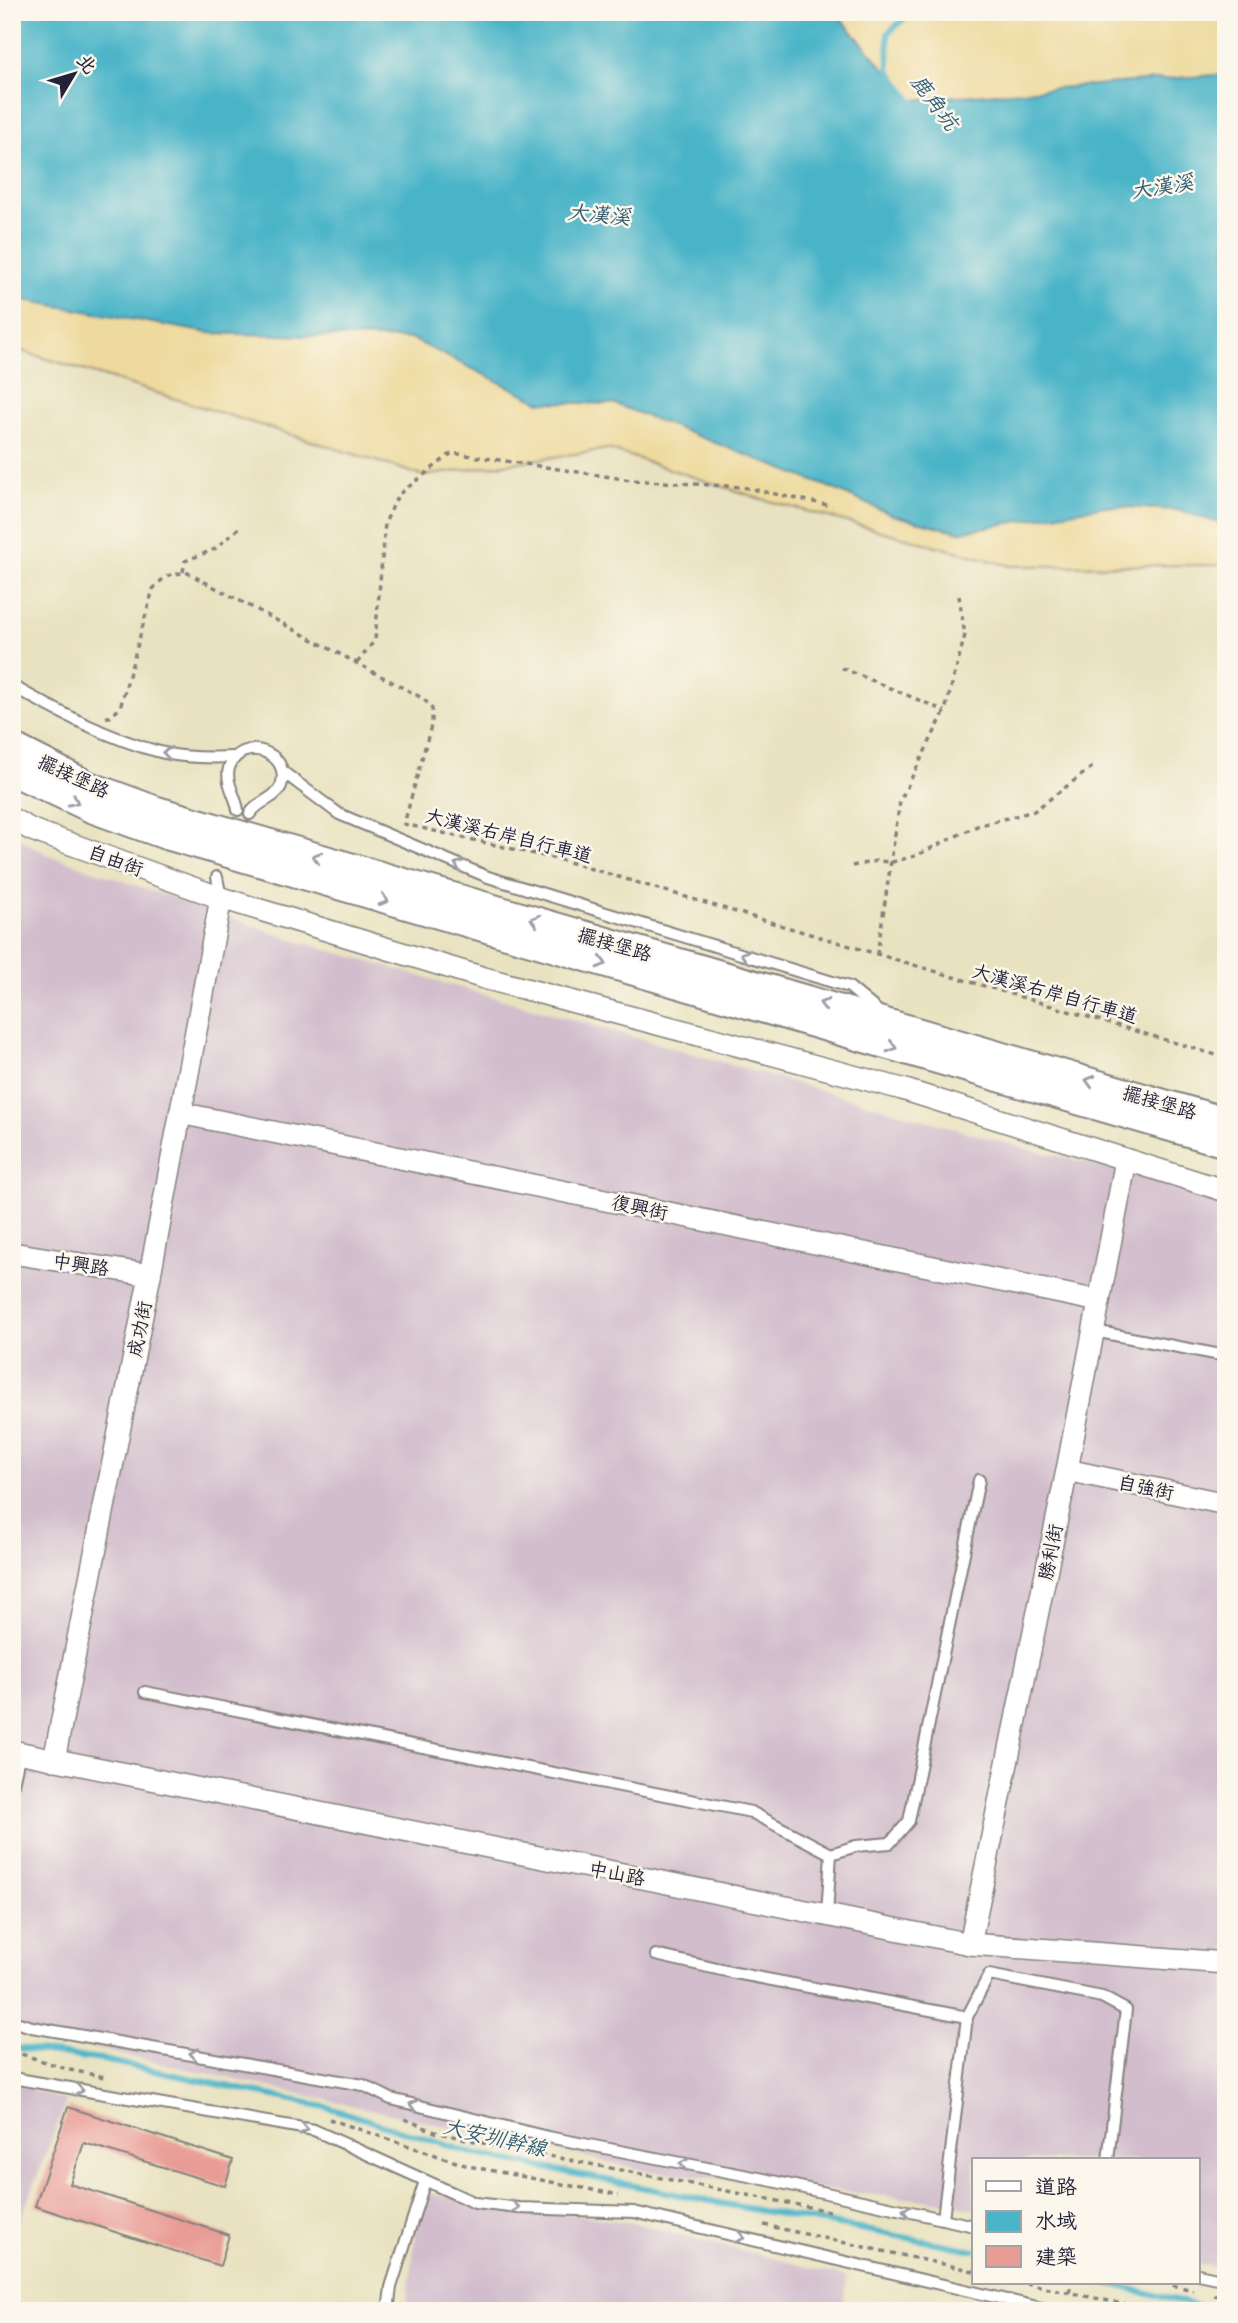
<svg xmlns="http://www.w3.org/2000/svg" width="1238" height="2323" viewBox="0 0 1238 2323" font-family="'Patrick Hand','LXGW WenKai TC',sans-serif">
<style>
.industrial{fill:#d1bdcc}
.sand{fill:#eeda9e;stroke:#887e6c;stroke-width:2}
.water{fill:#4ab4c8;stroke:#366b82;stroke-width:2}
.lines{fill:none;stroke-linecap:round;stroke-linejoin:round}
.stream{stroke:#4ab4c8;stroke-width:6}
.building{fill:#e99c96}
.service-casing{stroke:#86827e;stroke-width:14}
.minor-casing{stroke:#86827e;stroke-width:24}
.tertiary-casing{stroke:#86827e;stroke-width:30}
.path{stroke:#86827e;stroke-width:3.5;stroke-dasharray:5 5;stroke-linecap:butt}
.service{stroke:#fff;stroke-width:10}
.minor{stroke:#fff;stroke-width:21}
.tertiary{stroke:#fff;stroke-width:26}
.oneway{stroke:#9c9ca7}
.labels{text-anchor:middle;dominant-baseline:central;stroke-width:5;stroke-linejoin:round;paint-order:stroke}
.street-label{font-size:19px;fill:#22223b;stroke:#fbf7ec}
.water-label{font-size:21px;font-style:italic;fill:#325c73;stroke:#fbf7ec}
</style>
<rect width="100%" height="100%" fill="#fbf7ec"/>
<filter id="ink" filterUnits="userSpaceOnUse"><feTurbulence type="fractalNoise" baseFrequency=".0143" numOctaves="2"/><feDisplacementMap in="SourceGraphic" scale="14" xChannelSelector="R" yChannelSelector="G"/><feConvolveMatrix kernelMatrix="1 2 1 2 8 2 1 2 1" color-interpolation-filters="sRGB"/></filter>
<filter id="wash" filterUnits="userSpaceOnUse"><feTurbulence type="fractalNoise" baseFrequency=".00686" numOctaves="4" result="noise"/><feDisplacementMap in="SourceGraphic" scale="28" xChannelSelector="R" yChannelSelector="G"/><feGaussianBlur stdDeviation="1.57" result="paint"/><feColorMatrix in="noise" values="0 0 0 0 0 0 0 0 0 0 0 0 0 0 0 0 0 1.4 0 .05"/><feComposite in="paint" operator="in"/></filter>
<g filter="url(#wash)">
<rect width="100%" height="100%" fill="#e9e2c0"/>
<g class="industrial">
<polygon points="12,835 49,855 293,940 1027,1149 1226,1194 1226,2270 1198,2263 1198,2160 974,2160 974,2209 944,2202 649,2171 33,2035 12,2027"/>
<polygon points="12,2083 66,2101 22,2216 12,2232"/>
<polygon points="421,2193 633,2223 847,2277 842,2311 406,2311"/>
</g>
<polygon class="sand" points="12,12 1226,12 1226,565 1011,566 758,498 608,449 424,476 12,348"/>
<polygon class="water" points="12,12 835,12 912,100 1226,74 1226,525 1177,510 1104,506 960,532 892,515 834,489 615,404 540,402 412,339 209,333 12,298"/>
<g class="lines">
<g class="stream">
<polyline points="912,12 888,33 889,70 916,106"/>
<polyline points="12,2047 108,2061 330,2108 471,2153 735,2206 974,2250"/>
<polyline points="1107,2283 1219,2311"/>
</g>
</g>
<g id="blocks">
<polygon class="building" points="68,2107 233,2160 225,2186 84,2143 70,2184 229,2235 220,2266 35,2206"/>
</g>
</g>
<g filter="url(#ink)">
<use href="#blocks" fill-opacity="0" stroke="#86827e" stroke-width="2"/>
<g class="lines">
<g class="service-casing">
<g id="service">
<path d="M 12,686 C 59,712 109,739 160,752 C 183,758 211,758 235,757"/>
<polyline points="283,772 339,814 488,877 849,987 878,1011"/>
<path d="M 238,810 C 236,796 225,782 229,768 C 240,734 293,752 281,786 C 275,800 257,801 250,814"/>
<polyline points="217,877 221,898"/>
<polyline points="1094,1331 1226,1356"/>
<polyline points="145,1692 751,1812 831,1854 827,1915"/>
<polyline points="12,1789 20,1752"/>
<polyline points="831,1854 856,1846 890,1843 909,1821 979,1480"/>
<polyline points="656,1955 735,1973 967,2017 943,2219"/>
<polyline points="967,2017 989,1975 1102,1997 1126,2010 1108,2160"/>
<polyline points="12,2021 32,2027 363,2085 391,2099 548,2137 759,2178 974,2226"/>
<polyline points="12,2078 314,2130 475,2203 519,2208 634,2212 1054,2311"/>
<polyline points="1198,2274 1226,2280"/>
<polyline points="388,2311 391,2287 425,2181"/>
</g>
</g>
<g class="minor-casing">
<g id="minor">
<polyline points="12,819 32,830 221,898 484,978 902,1089 1226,1191"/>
<polyline points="180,1113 1099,1301"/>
<polyline points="12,1253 150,1275"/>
<polyline points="1067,1470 1226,1504"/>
<polyline points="12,1751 970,1944 1226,1963"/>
<polyline points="54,1760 150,1275 221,898"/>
<polyline points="970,1944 1067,1470 1126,1160"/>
</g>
</g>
<g class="tertiary-casing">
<g id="tertiary">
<polyline points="12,746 89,785 157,810 1226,1121"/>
<polyline points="12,772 91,809 163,835 1226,1144"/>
</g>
</g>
<g class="path">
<polyline points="183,572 185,561 215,549 240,527"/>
<polyline points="357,663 375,640 385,523 398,495 452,453 631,480 742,487 832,506"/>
<polyline points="842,668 945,711"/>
<polyline points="106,717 110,717 120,708 153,589 166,576 186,572 424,699 432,709 432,722 404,824 565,861 1226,1058"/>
<polyline points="852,866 876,861 892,862 915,856 977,826 1034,811 1095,765"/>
<polyline points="877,955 900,801 945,711 965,635 959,596"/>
<polyline points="12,2051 70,2070 105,2077"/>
<polyline points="329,2119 468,2166 619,2195"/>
<polyline points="405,2119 435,2132 488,2144 834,2212"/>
<polyline points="764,2225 974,2271"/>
<polyline points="1026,2283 1155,2311"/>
<polyline points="1163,2283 1193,2290"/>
<polyline points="1069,2292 1072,2283"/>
<polyline points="1214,2295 1226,2297"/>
</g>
<use href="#service" class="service"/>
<use href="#minor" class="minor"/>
<use href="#tertiary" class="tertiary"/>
</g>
<defs><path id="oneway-chevron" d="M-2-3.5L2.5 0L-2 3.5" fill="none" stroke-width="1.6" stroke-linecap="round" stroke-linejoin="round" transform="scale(1.75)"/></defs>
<g class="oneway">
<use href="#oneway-chevron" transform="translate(167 753) rotate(-171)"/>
<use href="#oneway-chevron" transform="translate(74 801) rotate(25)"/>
<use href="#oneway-chevron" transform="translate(317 857) rotate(-164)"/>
<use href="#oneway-chevron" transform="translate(459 865) rotate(-157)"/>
<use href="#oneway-chevron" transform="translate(384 900) rotate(16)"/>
<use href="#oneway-chevron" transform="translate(535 920) rotate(-164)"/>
<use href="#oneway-chevron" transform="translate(745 955) rotate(-163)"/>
<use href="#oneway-chevron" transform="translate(602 963) rotate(16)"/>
<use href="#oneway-chevron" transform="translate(824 1004) rotate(-164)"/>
<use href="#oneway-chevron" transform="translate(892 1047) rotate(16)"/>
<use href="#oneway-chevron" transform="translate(1090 1081) rotate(-164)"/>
<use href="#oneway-chevron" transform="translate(194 2054) rotate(-170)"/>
<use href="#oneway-chevron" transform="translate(79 2090) rotate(10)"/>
<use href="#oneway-chevron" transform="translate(414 2105) rotate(-165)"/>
<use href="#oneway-chevron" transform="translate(304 2129) rotate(11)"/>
<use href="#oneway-chevron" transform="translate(684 2164) rotate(-169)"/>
<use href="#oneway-chevron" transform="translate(515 2207) rotate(5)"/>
<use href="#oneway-chevron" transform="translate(907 2211) rotate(-168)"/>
<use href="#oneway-chevron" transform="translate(740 2237) rotate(13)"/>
</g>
</g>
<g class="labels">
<g class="street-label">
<text transform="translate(74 776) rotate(25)">擺接堡路</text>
<text transform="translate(509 835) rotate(14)">大漢溪右岸自行車道</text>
<text transform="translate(116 860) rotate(20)">自由街</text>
<text transform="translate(615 944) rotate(16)">擺接堡路</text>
<text transform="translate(1055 993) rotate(16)">大漢溪右岸自行車道</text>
<text transform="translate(1160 1102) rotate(16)">擺接堡路</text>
<text transform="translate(640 1207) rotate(12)">復興街</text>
<text transform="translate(81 1264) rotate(9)">中興路</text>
<text transform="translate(139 1329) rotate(-79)">成功街</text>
<text transform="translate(1146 1487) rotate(12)">自強街</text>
<text transform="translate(1050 1552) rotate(-79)">勝利街</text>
<text transform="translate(617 1873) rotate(11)">中山路</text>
</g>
<g class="water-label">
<text transform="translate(935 102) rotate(53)">鹿角坑</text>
<text transform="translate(1162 186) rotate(-9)">大漢溪</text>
<text transform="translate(599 214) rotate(5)">大漢溪</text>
<text transform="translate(495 2137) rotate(13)">大安圳幹線</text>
</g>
</g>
<rect width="1238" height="2323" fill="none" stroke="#fbf7ec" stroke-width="42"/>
<rect x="972" y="2158" width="228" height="126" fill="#fbf7ec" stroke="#a4a2a5" stroke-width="2"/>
<rect x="986" y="2181" width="35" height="10" fill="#ffffff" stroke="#a4a2a5" stroke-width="2"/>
<text x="1035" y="2194" font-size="21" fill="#22223b">道路</text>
<rect x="986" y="2211" width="35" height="21" fill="#4ab4c8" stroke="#a4a2a5" stroke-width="2"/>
<text x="1035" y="2228" font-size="21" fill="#22223b">水域</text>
<rect x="986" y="2246" width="35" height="21" fill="#e99c96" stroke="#a4a2a5" stroke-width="2"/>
<text x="1035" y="2264" font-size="21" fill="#22223b">建築</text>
<g transform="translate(74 74) rotate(52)" stroke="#fbf7ec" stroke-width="5" paint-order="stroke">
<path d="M0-5L12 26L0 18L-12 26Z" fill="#22223b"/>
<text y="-10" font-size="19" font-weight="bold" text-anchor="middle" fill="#22223b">北</text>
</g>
</svg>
